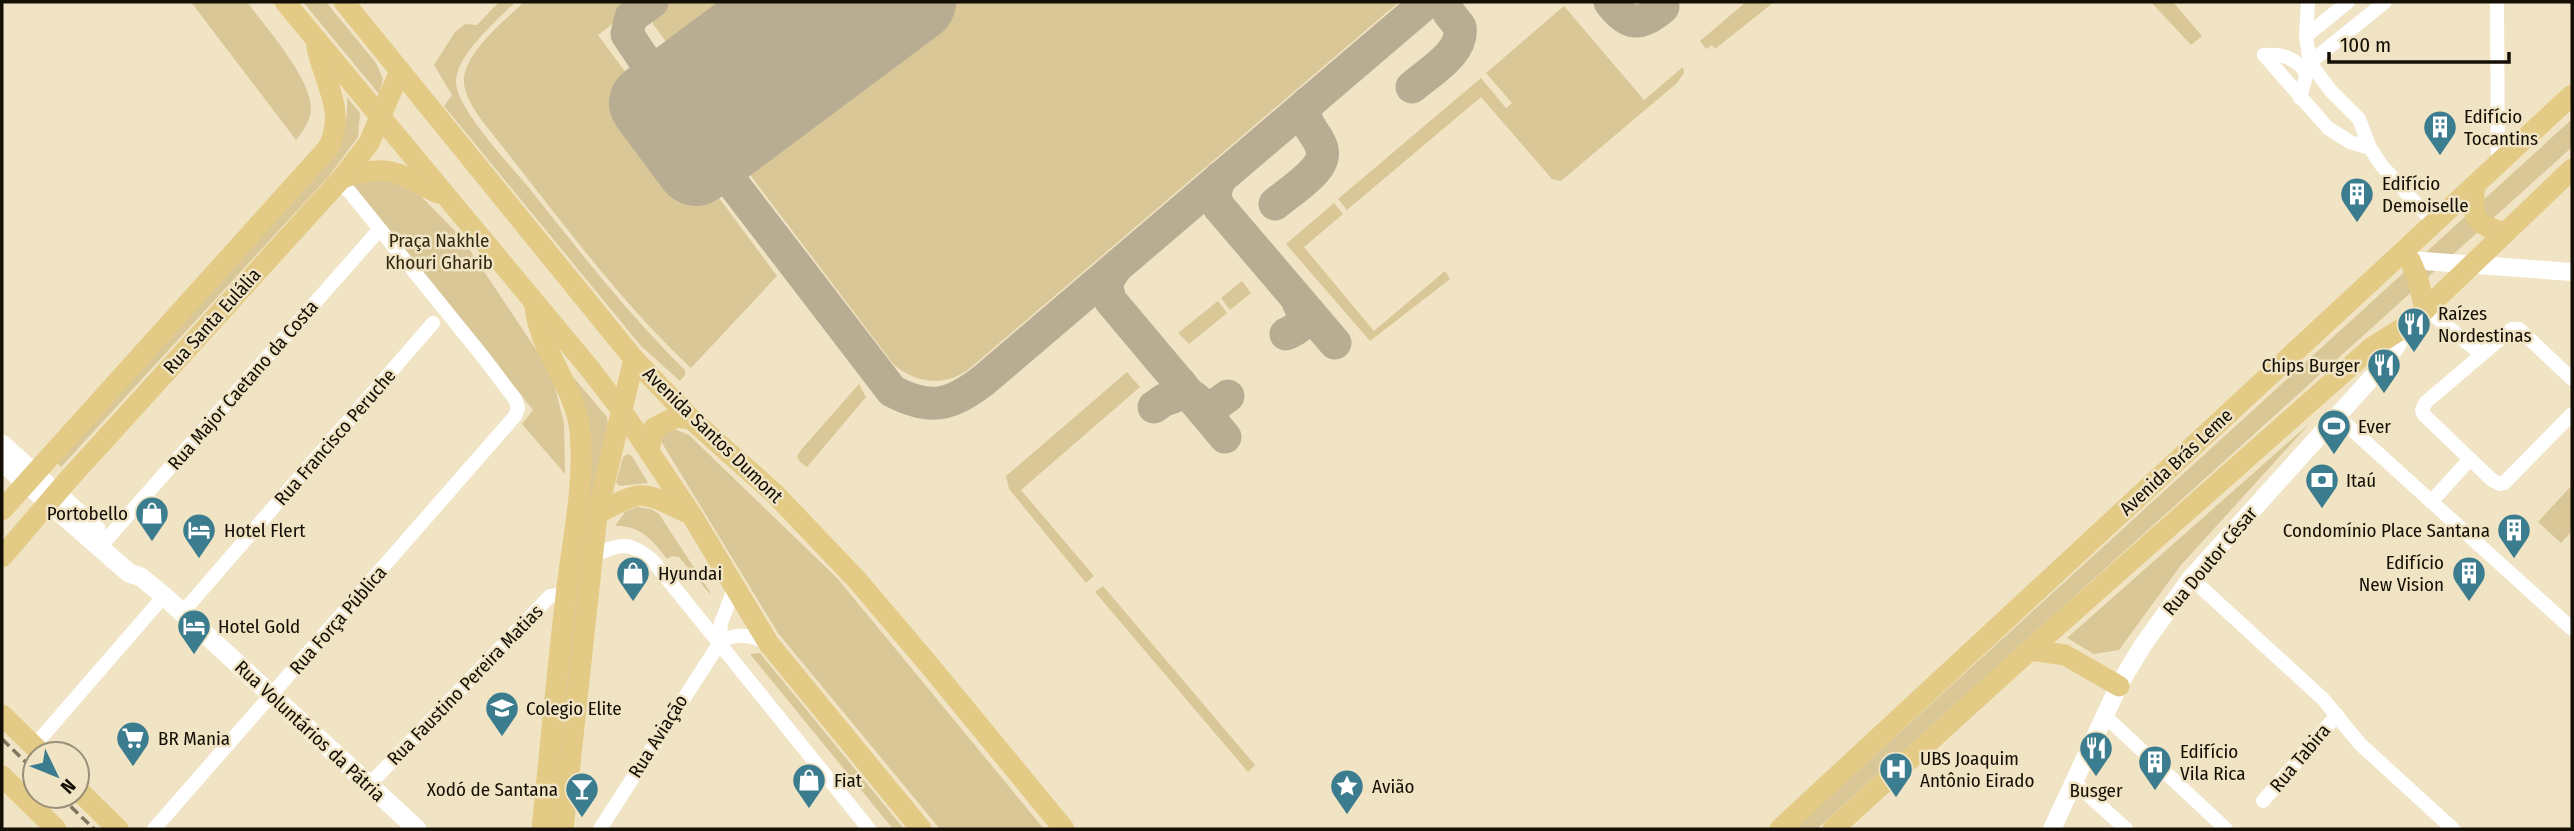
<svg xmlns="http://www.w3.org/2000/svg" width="2574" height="831" viewBox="0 0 2574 831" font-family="'Fira Sans Condensed',sans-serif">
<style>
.green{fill:#dac797}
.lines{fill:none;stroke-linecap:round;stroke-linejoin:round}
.taxiway{stroke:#b8ad92;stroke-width:33}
.runway{stroke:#b8ad92;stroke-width:80}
.minor{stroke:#fff;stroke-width:14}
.tertiary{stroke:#fff;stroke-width:18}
.secondary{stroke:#fff;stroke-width:19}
.primary{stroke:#e3cb86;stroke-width:21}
.rail{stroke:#7f7661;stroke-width:3.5;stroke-dasharray:10 5;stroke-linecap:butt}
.labels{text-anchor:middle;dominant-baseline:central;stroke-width:5;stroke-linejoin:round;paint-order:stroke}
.poi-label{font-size:19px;fill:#140f05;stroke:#f1e4c4;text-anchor:start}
.park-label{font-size:19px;fill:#32280f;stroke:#f1e4c4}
.street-label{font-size:19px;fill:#140f05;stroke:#f1e4c4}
</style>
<rect width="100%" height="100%" fill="#f1e4c4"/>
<g class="green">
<path d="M 191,2 L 248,3 C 265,27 319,86 310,116 C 307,125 302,133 296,140 Z"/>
<polygon points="303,2 326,2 376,63 383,79 379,94"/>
<path d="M 499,2 L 515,2 C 497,21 456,55 456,82 C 456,107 508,163 525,183 C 576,247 626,312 685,370 L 685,375 L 680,381 L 641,346 L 444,106 L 452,95 L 434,65 L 455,32 L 465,24 L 477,25 Z"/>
<path d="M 524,2 L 641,2 L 598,35 L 777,276 L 691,368 C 613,295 550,205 483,122 C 476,112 468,101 465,89 C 456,58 505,21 524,2 Z"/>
<polygon points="660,2 784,2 702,63 690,68 684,66 653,24 653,10"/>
<path d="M 916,2 L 1399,2 L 968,370 C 943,387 916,383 894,365 L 735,155 C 733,146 735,140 740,133 Z"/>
<polygon points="1746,2 1774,2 1715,49 1712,45 1706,49 1700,41"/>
<polygon points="2151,2 2173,2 2202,36 2191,45"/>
<polygon points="1564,6 1644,100 1683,67 1684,73 1677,83 1561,181 1552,179 1481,97 1347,210 1338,199 1481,78 1506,108 1512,103 1486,73"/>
<path d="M 347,97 L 360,113 L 358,137 L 329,176 L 61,467 L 56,462 L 334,156 C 344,136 348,120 347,97 Z"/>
<polygon points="2572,119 2572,147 1817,829 1794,829"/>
<polygon points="374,175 408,183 461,237 539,354 553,380 564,423 565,474 522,424 533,410 353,185"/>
<polygon points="1334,203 1343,214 1304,247 1374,331 1445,271 1450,279 1370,341 1286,244"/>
<polygon points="1242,281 1251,293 1230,310 1221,298"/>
<polygon points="1218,301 1227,313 1189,344 1178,333"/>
<polygon points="1127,372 1140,387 1021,490 1094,576 1086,583 1009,489 1006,476"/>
<polygon points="574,378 607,417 608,425 554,829 551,829 590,469"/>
<polygon points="859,384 866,397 807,467 800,462 797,456 801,450"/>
<polygon points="2310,423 2181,565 2119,650 2094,654 2067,638"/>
<polygon points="669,427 689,435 837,578 1044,829 940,829 778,633 659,438"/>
<polygon points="627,454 632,456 648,483 619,486 616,482 623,457"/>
<polygon points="2572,485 2572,531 2561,543 2538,522"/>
<path d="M 637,507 L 651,509 L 659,514 L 710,592 L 710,594 L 679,557 L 672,556 L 667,559 C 653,540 640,525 615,526 L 625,512 Z"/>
<polygon points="1103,586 1255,765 1248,772 1095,592"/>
<polygon points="760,653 904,829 893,829 750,654"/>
</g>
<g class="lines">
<g class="taxiway">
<polyline points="652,2 631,17 627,34 663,88 674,99 688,103 706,102 719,98 731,89"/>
<path d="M 1610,2 C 1628,26 1640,27 1663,7"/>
<path d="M 844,7 L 719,104 C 703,120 700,136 711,155 L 892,391 C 930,411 951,406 984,380 L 1427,2"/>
<path d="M 1412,87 C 1429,72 1464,53 1460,27 L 1449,13 L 1445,2"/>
<polyline points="1220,178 1214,195 1219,207 1335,343"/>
<path d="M 1275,204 C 1287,194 1313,177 1320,163 C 1332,139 1296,128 1308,103"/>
<polyline points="1115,269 1106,283 1110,300 1225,437"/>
<path d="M 1286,334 C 1304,326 1307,321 1298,302"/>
<polyline points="1192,396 1203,405 1213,407 1228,396"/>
<polyline points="1154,407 1164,400 1173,397 1181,389 1180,383"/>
</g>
<polyline class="runway" points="785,2 649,103 696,166 916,2"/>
<g class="minor">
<polyline points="2308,2 2306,36 2310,63 2331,91 2359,119 2370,148 2382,166 2434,223"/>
<polyline points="2497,2 2498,164"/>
<polyline points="2306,36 2348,2"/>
<path d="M 2264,55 C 2280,54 2291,56 2303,68 L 2385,2"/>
<polyline points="2264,55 2328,128 2350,142 2370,148"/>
<polyline points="2300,98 2306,76 2303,68"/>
<polyline points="2426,309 2481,354"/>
<polyline points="2572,379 2519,329 2512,329 2426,402 2422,410 2424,415 2492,480 2500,484 2504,483 2572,414"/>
<polyline points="2338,417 2572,629"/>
<polyline points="2431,502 2470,459"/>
<polyline points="107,539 379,230"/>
<path d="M 592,556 C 620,544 628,540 652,560 L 869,829"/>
<polyline points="2191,578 2323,699 2360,744 2453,829"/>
<polyline points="182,613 433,323"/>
<polyline points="719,644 721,623 734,589"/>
<polyline points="2105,716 2226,829"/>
<polyline points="34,746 164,596"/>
<polyline points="2074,782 2126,829"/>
<polyline points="369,785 550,596 566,594"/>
<polyline points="2263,801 2337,715"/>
<polyline points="154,829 515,416 518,408 515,399 484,358 349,191 337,184"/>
<path d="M 600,829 L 719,644 C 733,631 753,635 769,644"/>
</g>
<g class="tertiary">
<polyline points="2402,253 2410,260 2572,272"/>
<polyline points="2052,829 2120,683 2143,645 2191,578 2385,363 2410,325"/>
</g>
<g class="secondary">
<polyline points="2,444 96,529"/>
<polyline points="2,462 129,573 141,577 164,596 417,829"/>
</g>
<g class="primary">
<polyline points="285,2 590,369 622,411 691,514 769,644 921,829"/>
<polyline points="344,2 634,359 691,419 775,494 857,580 930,666 1064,829"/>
<path d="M 342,178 C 389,163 395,172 438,193"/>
<path d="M 2475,185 C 2471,217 2474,224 2505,233"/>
<polyline points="2410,260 2418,279 2425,310"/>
<path d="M 535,307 C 540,352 575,386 580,431 C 585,487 572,541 566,596 C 557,673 550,751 542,829"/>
<polyline points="649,450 654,428 676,417 691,419"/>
<path d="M 2,510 L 328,148 C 347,112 324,83 317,47"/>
<path d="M 597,514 C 647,486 642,493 691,514"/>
<polyline points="2,557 67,481 342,178 369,143 400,71"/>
<polyline points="2030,650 2065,655 2119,686"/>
<polyline points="2,715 42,754"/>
<polyline points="2,776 56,829"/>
<polyline points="77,789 118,829"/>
<polyline points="563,829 597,514 634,359"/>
<polyline points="1780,829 2572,95"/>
<polyline points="1833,829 2030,650 2371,348 2411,323 2572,169"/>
</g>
<g class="rail">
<polyline points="2,739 35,771"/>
<polyline points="60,796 94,829"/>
</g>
</g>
<defs>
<g id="building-pin" transform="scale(1.75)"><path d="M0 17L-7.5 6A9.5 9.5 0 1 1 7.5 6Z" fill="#3c7c8f" stroke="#f1e4c4"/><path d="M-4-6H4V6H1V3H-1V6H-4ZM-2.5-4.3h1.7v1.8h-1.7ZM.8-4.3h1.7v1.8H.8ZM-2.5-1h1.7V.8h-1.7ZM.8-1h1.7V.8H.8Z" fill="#fff"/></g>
<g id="restaurant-pin" transform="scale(1.75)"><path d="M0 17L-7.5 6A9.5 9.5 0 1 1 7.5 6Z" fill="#3c7c8f" stroke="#f1e4c4"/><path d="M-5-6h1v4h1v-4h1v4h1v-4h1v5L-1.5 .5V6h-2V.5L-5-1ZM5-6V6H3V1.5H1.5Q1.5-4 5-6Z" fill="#fff"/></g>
<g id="stadium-pin" transform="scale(1.75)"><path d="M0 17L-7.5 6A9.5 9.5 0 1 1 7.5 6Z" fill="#3c7c8f" stroke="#f1e4c4"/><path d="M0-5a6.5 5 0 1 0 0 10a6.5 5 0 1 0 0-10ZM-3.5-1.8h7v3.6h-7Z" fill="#fff"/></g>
<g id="bank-pin" transform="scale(1.75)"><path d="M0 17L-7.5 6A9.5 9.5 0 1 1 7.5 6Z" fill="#3c7c8f" stroke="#f1e4c4"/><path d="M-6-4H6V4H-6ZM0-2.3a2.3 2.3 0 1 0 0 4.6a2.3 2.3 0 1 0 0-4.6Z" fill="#fff"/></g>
<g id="shop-pin" transform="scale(1.75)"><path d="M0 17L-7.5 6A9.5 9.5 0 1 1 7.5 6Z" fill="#3c7c8f" stroke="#f1e4c4"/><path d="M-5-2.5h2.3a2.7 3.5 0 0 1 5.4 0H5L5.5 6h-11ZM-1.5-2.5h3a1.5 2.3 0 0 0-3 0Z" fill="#fff"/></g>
<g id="hotel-pin" transform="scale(1.75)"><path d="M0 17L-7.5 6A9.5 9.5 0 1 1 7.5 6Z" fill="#3c7c8f" stroke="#f1e4c4"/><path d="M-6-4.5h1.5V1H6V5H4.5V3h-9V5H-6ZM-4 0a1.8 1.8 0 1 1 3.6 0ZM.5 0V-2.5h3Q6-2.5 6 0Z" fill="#fff"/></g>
<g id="school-pin" transform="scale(1.75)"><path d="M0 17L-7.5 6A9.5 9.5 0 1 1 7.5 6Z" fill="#3c7c8f" stroke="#f1e4c4"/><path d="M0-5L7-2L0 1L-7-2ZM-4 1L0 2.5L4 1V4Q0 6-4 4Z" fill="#fff"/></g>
<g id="supermarket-pin" transform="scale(1.75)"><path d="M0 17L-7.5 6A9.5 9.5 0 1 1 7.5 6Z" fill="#3c7c8f" stroke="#f1e4c4"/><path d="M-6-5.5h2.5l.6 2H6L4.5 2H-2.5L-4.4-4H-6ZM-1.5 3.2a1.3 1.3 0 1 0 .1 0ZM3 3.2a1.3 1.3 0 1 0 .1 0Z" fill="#fff"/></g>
<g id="hospital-pin" transform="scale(1.75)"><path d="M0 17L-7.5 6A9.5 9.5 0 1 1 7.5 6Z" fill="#3c7c8f" stroke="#f1e4c4"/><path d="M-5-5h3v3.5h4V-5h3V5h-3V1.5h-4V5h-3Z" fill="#fff"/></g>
<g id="sight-pin" transform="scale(1.75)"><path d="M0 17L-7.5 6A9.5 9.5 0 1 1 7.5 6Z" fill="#3c7c8f" stroke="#f1e4c4"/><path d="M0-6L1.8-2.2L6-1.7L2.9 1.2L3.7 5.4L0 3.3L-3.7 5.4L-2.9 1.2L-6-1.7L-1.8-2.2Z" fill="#fff"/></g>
<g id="bar-pin" transform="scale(1.75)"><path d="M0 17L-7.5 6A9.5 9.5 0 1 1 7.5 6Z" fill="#3c7c8f" stroke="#f1e4c4"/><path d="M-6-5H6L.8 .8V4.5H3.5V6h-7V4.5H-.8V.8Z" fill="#fff"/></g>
</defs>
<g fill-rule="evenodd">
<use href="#building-pin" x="2440" y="127"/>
<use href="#building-pin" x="2357" y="194"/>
<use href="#restaurant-pin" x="2414" y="324"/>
<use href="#restaurant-pin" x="2384" y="365"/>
<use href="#stadium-pin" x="2334" y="426"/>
<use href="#bank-pin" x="2322" y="480"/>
<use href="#shop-pin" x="152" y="513"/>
<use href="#hotel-pin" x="199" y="530"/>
<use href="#building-pin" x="2514" y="530"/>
<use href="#shop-pin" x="633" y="573"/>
<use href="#building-pin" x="2469" y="573"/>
<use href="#hotel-pin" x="194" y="626"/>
<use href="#school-pin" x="502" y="708"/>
<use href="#supermarket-pin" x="133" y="738"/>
<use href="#restaurant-pin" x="2096" y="748"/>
<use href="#building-pin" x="2155" y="762"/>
<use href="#hospital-pin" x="1896" y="769"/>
<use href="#shop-pin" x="809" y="780"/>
<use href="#sight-pin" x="1347" y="786"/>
<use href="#bar-pin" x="582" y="789"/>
</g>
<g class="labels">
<g class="poi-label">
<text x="2464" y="116">Edifício<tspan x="2464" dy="22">Tocantins</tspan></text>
<text x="2382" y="183">Edifício<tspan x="2382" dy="22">Demoiselle</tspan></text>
<text x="2438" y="313">Raízes<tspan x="2438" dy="22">Nordestinas</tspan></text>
<text x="2360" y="365" text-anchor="end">Chips Burger</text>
<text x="2358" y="426">Ever</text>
<text x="2346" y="480">Itaú</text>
<text x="128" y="513" text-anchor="end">Portobello</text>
<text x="224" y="530">Hotel Flert</text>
<text x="2490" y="530" text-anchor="end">Condomínio Place Santana</text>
<text x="2444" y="562" text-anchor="end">Edifício<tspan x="2444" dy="22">New Vision</tspan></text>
<text x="658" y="573">Hyundai</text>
<text x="218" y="626">Hotel Gold</text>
<text x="526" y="708">Colegio Elite</text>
<text x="158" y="738">BR Mania</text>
<text x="2180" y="751">Edifício<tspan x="2180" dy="22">Vila Rica</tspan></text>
<text x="1920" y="758">UBS Joaquim<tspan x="1920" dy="22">Antônio Eirado</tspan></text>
<text x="834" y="780">Fiat</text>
<text x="1372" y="786">Avião</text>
<text x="558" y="789" text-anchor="end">Xodó de Santana</text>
<text x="2096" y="790" text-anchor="middle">Busger</text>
</g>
<g class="park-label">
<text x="439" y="240">Praça Nakhle<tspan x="439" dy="22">Khouri Gharib</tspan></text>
</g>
<g class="street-label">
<text transform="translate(212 321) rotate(-48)">Rua Santa Eulália</text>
<text transform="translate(243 385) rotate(-49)">Rua Major Caetano da Costa</text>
<text transform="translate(713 435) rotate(44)">Avenida Santos Dumont</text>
<text transform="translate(335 437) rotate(-49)">Rua Francisco Peruche</text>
<text transform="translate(2176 462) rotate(-43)">Avenida Brás Leme</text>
<text transform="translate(2210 561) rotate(-50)">Rua Doutor César</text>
<text transform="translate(338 620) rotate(-49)">Rua Força Pública</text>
<text transform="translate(465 685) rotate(-46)">Rua Faustino Pereira Matias</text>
<text transform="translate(310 731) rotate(43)">Rua Voluntários da Pátria</text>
<text transform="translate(658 736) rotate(-58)">Rua Aviação</text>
<text transform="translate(2300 758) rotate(-50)">Rua Tabira</text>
</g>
</g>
<rect width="2574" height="831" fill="none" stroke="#140f05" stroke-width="7"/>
<g transform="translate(56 775) rotate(133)"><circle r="33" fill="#f1e4c4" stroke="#998f78" stroke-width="2"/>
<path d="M0-5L12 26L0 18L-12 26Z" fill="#3c7c8f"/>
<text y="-10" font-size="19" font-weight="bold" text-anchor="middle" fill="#140f05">N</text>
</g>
<path d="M2329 52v10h180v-10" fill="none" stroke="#140f05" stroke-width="3.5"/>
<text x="2340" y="52" font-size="21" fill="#140f05" stroke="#f1e4c4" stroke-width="5" paint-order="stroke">100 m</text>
</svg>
